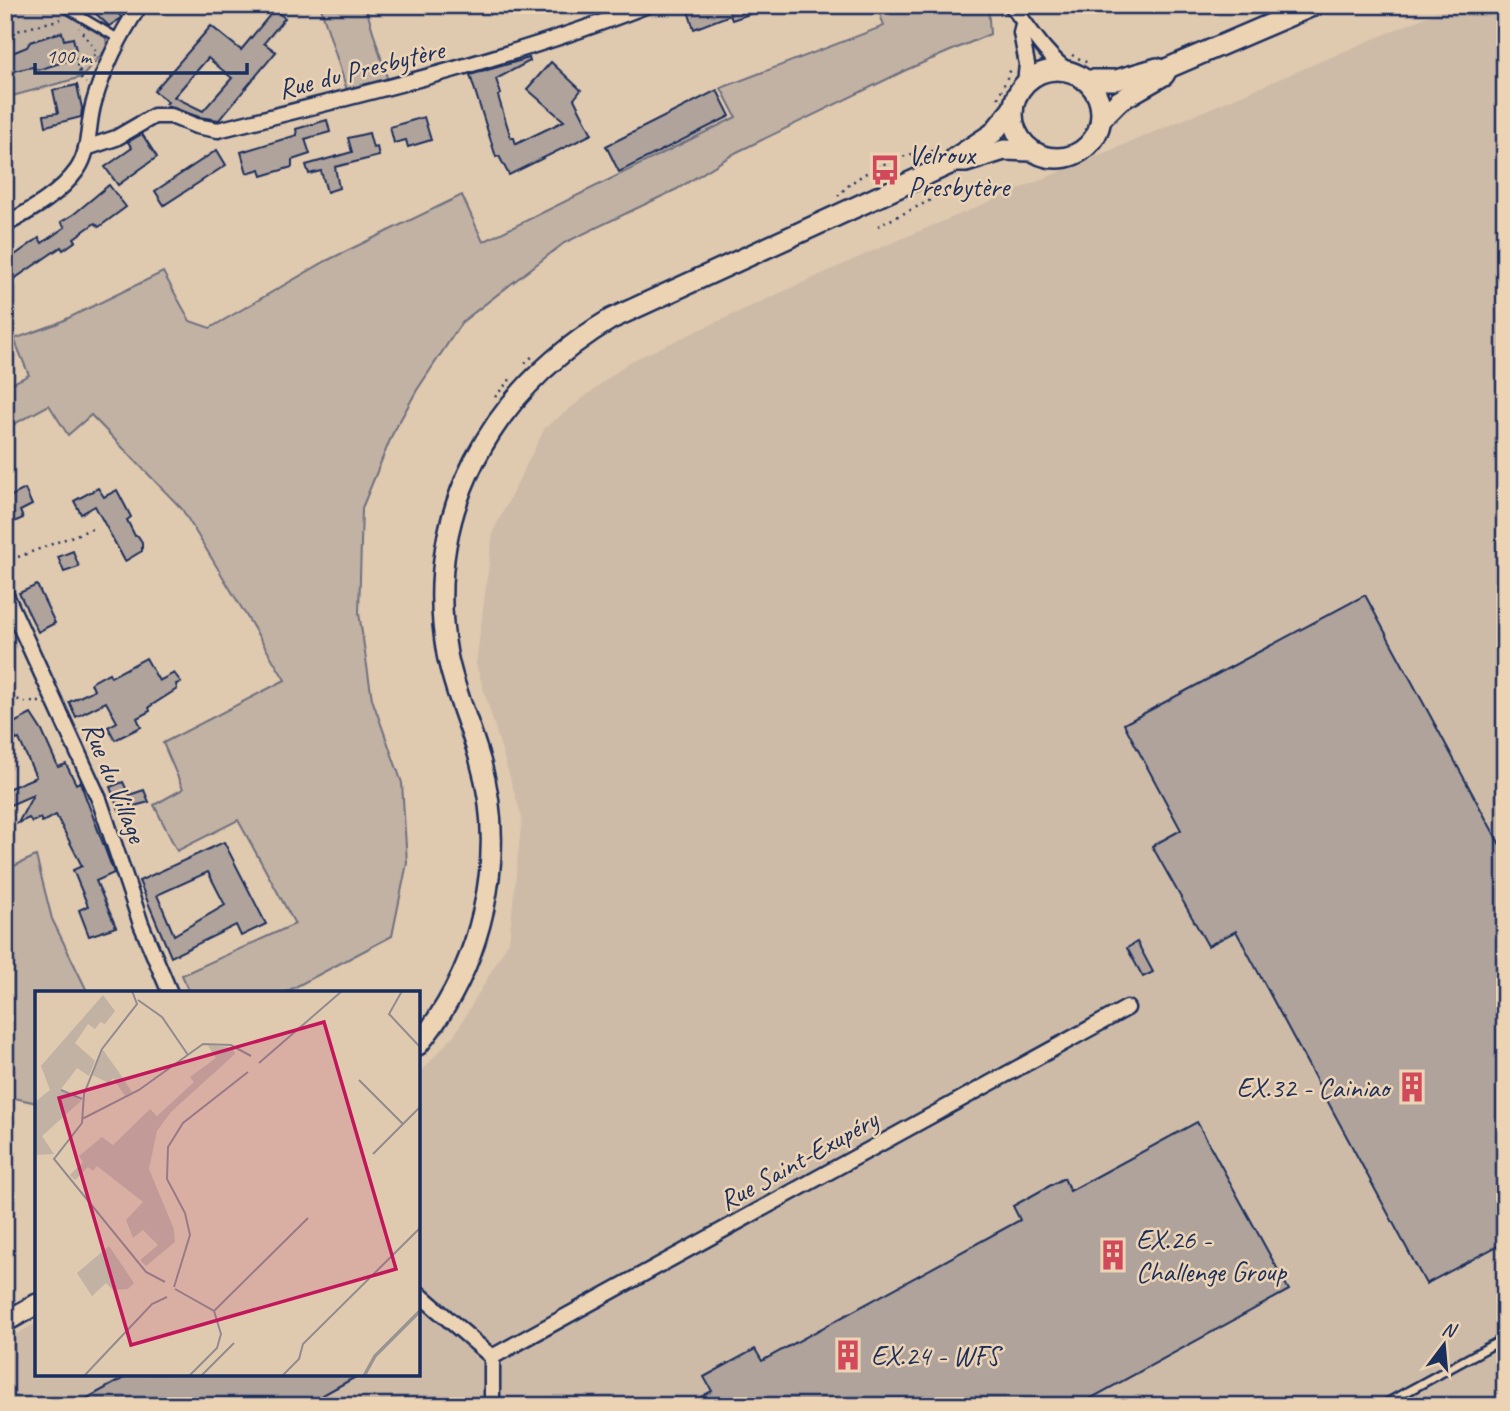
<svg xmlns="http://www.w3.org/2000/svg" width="1510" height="1411" viewBox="0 0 1510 1411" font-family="Caveat,sans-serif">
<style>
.built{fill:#cdbba8}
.green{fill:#c2b2a3;stroke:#6e7080;stroke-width:2}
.building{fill:#afa39b;stroke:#1b2f5e;stroke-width:2;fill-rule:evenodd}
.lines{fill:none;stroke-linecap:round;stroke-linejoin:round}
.lane-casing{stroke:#1b2f5e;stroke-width:12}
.street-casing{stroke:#1b2f5e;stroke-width:19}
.secondary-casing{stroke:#1b2f5e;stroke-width:24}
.path{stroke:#1b2f5e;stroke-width:2.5;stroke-dasharray:2 5;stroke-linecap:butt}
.lane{stroke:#ecd3b4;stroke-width:7}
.street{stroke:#ecd3b4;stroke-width:14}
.secondary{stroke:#ecd3b4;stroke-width:19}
.labels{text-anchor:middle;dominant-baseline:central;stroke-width:5;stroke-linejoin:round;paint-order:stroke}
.street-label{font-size:28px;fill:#1b2f5e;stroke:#ecd3b4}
.poi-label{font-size:28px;fill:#1b2f5e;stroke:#ecd3b4;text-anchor:start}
.inset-river{fill:none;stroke:#999392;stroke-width:3.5}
.inset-road{fill:none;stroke:#918b8f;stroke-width:2}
.view{fill:#c2185b;fill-opacity:0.15;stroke:#c2185b;stroke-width:3.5}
.inset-edge{fill:none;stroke:#1b2f5e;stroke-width:3.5}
</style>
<rect width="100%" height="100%" fill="#dfc9af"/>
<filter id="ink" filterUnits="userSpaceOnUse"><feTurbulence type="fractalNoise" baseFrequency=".0143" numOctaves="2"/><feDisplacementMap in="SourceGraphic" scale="14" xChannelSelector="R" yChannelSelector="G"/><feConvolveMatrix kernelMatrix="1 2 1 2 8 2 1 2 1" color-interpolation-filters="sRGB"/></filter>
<g filter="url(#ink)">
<polygon class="built" points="1454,5 1505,5 1505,1406 5,1406 5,1340 37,1323 37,1374 418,1374 418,1075 455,1034 509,941 522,818 476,664 493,532 545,428 629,362 868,253"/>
<g class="green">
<polygon points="5,5 52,5 106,38 107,48 82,77 5,98"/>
<polygon points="320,5 365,5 388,81 347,90"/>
<polygon points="877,5 988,5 990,34 906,70 737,152 677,189 564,243 462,322 417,390 392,435 362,508 359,613 372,699 402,783 407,863 392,936 284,993 190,993 182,975 295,924 238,820 177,851 154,805 183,789 163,743 285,680 182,509 91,415 68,435 49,405 5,429 5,387 29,375 14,339 56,324 163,272 190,321 210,328 326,261 462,195 483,242 736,117 721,88 884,26"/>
<polygon points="36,856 52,919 88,993 37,993 37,1103 5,1096 5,870"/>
</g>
<g class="building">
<polygon points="103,5 126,5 118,13 121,17 120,19 109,26 95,13"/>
<polygon points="704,5 770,5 770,7 732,20 730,15 694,29 688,11"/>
<path d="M 274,10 L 285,18 L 264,43 L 276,52 L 219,120 L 199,117 L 168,106 L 166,104 L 168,102 L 154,91 L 211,26 L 241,50 ZM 208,58 L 232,78 L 203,111 L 174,97 Z"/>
<polygon points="62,32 64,40 73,38 76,50 68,53 70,60 38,70 32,67 5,73 5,56 27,47 30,42"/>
<polygon points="529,58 530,61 496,79 501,94 498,96 511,138 514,138 516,144 564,121 527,89 551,62 581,90 574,99 592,134 509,175 499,156 496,157 470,75"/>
<polygon points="77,85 82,108 81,117 46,126 44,115 58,113 53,90"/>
<polygon points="717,90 730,116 619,172 606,146"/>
<polygon points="424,117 431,140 408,147 406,140 394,143 390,127"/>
<polygon points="327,120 330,132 305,139 310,154 292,160 292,167 262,176 260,169 247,173 241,152 297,135 296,129"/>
<polygon points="369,133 373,148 377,147 379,156 335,167 339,188 327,192 321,171 309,174 306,165 352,152 348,138"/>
<polygon points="142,134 157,157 118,185 105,167 132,148 128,142"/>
<polygon points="217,150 226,165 164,205 155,191"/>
<polygon points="109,185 126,207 99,227 95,223 74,238 76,241 63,250 61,247 5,285 5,262 39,238 42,243 65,227 61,222 74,214"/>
<polygon points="98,488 104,497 117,490 131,517 127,520 135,536 138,536 142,542 142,551 125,561 95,506 81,514 74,501"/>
<polygon points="25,489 32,505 20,511 23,518 5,526 5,499"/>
<polygon points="73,551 79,567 64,572 58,557"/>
<polygon points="37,585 55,623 38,632 19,593"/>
<polygon points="1365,595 1505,854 1505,1242 1426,1284 1236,931 1208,946 1152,846 1181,830 1124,724"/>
<polygon points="146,658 159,681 174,673 181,682 176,684 177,689 149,707 150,711 137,718 141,727 115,740 108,727 117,722 106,702 76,717 69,702 94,690 91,683 109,673 111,677"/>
<polygon points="31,714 42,731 58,767 66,764 76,784 80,782 114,873 96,881 116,927 89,936 79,910 88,906 73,870 82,866 56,815 42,822 40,818 32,822 29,818 18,823 33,795 8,806 5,799 5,790 36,777 19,739 16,740 14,735 11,737 6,727"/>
<polygon points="123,782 129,795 144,790 149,802 119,810 110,787"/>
<path d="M 224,842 L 266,924 L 241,936 L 236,925 L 171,957 L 139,881 ZM 208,872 L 225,905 L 174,935 L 157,895 Z"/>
<polygon points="1137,942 1153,972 1143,977 1127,948"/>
<polygon points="1197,1122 1289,1290 1077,1406 684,1406 712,1391 704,1377 755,1349 762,1361 1020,1220 1013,1206 1064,1178 1070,1191"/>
<polygon points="131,1374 361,1374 303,1406 73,1406"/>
</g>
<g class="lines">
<g class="lane-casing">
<g id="lane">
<polyline points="61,5 119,39"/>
<polyline points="1381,1406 1505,1338"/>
</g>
</g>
<g class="street-casing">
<g id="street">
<path d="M 1011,5 C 1030,28 1043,53 1068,71"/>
<polyline points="1023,24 1021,33 1027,64 1025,84"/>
<path d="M 86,148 L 116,138 L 154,116 L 171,116 L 196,126 L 218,130 C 363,94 508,60 648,5"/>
<path d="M 5,225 C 31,210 59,195 77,170 C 91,150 87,124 94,102 C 104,67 120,35 140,5"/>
<polyline points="5,593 99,799 141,924 170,993"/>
<polyline points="418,1293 492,1357 492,1406"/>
<polyline points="492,1357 1127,1008"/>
</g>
</g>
<g class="secondary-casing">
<g id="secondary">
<circle cx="1057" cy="114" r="44"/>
<polyline points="1085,80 1116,80 1157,68"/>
<polyline points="1101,119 1119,101 1164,75 1168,68 1315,5"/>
<polyline points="955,158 993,133 1013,108"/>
<path d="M 418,1045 C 482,967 508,857 480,760 C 470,724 454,691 447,654 C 422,512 491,391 611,319 L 954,162 L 966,162 L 1004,150 L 1032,151"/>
<polyline points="5,1322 37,1304"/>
</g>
</g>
<g class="path">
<polyline points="5,34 62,19"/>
<polyline points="1072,55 1088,63"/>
<polyline points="70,56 74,55 82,80 86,83"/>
<polyline points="79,71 97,52 79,28"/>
<polyline points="998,98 1011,69"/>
<path d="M 838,196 C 858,172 903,152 934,151"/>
<polyline points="878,226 935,198 949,184"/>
<polyline points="525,363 535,354"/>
<polyline points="495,397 513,376"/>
<polyline points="5,562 94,528"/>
<polyline points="5,693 23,702 41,702"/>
</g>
<use href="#lane" class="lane"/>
<use href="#street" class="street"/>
<use href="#secondary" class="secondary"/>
</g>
</g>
<defs>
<g id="bus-bare" transform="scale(2.415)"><path d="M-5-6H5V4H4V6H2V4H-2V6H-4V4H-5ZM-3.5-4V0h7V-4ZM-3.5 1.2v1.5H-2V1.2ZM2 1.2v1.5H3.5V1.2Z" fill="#d1495b" stroke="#ecd3b4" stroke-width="2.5" paint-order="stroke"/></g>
<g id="building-bare" transform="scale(2.415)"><path d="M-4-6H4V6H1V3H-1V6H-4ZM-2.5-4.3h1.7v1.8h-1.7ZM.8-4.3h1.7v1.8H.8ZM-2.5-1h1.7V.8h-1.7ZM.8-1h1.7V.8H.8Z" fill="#d1495b" stroke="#ecd3b4" stroke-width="2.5" paint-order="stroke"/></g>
</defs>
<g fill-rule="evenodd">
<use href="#bus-bare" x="885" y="170"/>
<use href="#building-bare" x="1412" y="1087"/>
<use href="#building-bare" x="1113" y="1255"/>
<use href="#building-bare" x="848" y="1355"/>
</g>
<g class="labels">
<g class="street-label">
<text transform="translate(361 69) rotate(-14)">Rue du Presbytère</text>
<text transform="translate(115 782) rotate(68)">Rue du Village</text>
<text transform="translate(798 1160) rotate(-29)">Rue Saint-Exupéry</text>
</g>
<g class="poi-label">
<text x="908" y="154">Velroux<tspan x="908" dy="32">Presbytère</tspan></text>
<text x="1389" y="1087" text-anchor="end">EX.32 - Cainiao</text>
<text x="1136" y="1239">EX.26 -<tspan x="1136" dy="32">Challenge Group</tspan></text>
<text x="871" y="1355">EX.24 - WFS</text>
</g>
</g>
<g transform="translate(35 991)">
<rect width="385" height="385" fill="#dfc9af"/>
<path d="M 68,4 L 80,20 L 70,33 L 65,31 L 60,38 L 53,33 L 40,52 L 60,70 L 54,85 L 42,77 L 26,98 L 46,110 L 7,145 L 19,163 L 0,164 L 0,111 L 15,99 L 6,75 ZM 172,53 L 198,57 L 200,63 L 136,121 L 122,140 L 114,178 L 139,238 L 140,251 L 111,275 L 105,269 L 123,254 L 108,239 L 98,247 L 91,229 L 108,211 L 62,175 L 58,180 L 53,176 L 40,189 L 35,184 L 48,171 L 44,165 L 67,146 L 78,154 L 115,118 L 122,125 L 159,91 L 155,86 L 181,67 ZM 68,59 L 83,80 L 97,101 L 90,105 L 78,87 L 74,92 L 57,84 ZM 74,255 L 99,292 L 93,298 L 78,299 L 71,292 L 57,305 L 42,282 Z" fill="#c2b2a3"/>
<path class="inset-river" d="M 329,385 L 340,365 L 385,320"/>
<path class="inset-road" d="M 97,0 L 102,13 L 67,58 L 49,103 L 47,132 L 19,168 L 111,281 L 130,291M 367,0 L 354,23 L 385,56M 103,9 L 127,26 L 153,64M 224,72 L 307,0M 324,89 L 368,133M 26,99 L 47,108M 47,128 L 104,99 L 168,53 L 196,54 L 216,65M 338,163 L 385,116M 139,296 L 155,244 L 150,222 L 132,188 L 133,156 L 148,132 L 213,81M 140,298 L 179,320 L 186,343 L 182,357 L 154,385M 179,320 L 273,227M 49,385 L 117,313 L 132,306M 166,385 L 199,352M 247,385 L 264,368 L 268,353 L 385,237"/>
<path class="view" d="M 289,31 L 361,278 L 96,354 L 24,107 Z"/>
<rect width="385" height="385" class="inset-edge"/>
</g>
<rect width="1510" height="1411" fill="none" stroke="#ecd3b4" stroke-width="28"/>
<rect x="14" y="14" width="1482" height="1383" fill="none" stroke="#1b2f5e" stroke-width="2.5" filter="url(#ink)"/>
<g transform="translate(1444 1345) rotate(16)" stroke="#ecd3b4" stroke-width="5" paint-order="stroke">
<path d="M0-5L12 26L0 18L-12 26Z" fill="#1b2f5e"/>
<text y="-10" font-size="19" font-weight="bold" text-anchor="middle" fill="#1b2f5e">N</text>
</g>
<path d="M35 63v10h212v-10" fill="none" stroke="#1b2f5e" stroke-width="3.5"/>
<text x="46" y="63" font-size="21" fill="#1b2f5e" stroke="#ecd3b4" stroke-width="5" paint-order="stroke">100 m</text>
</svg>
